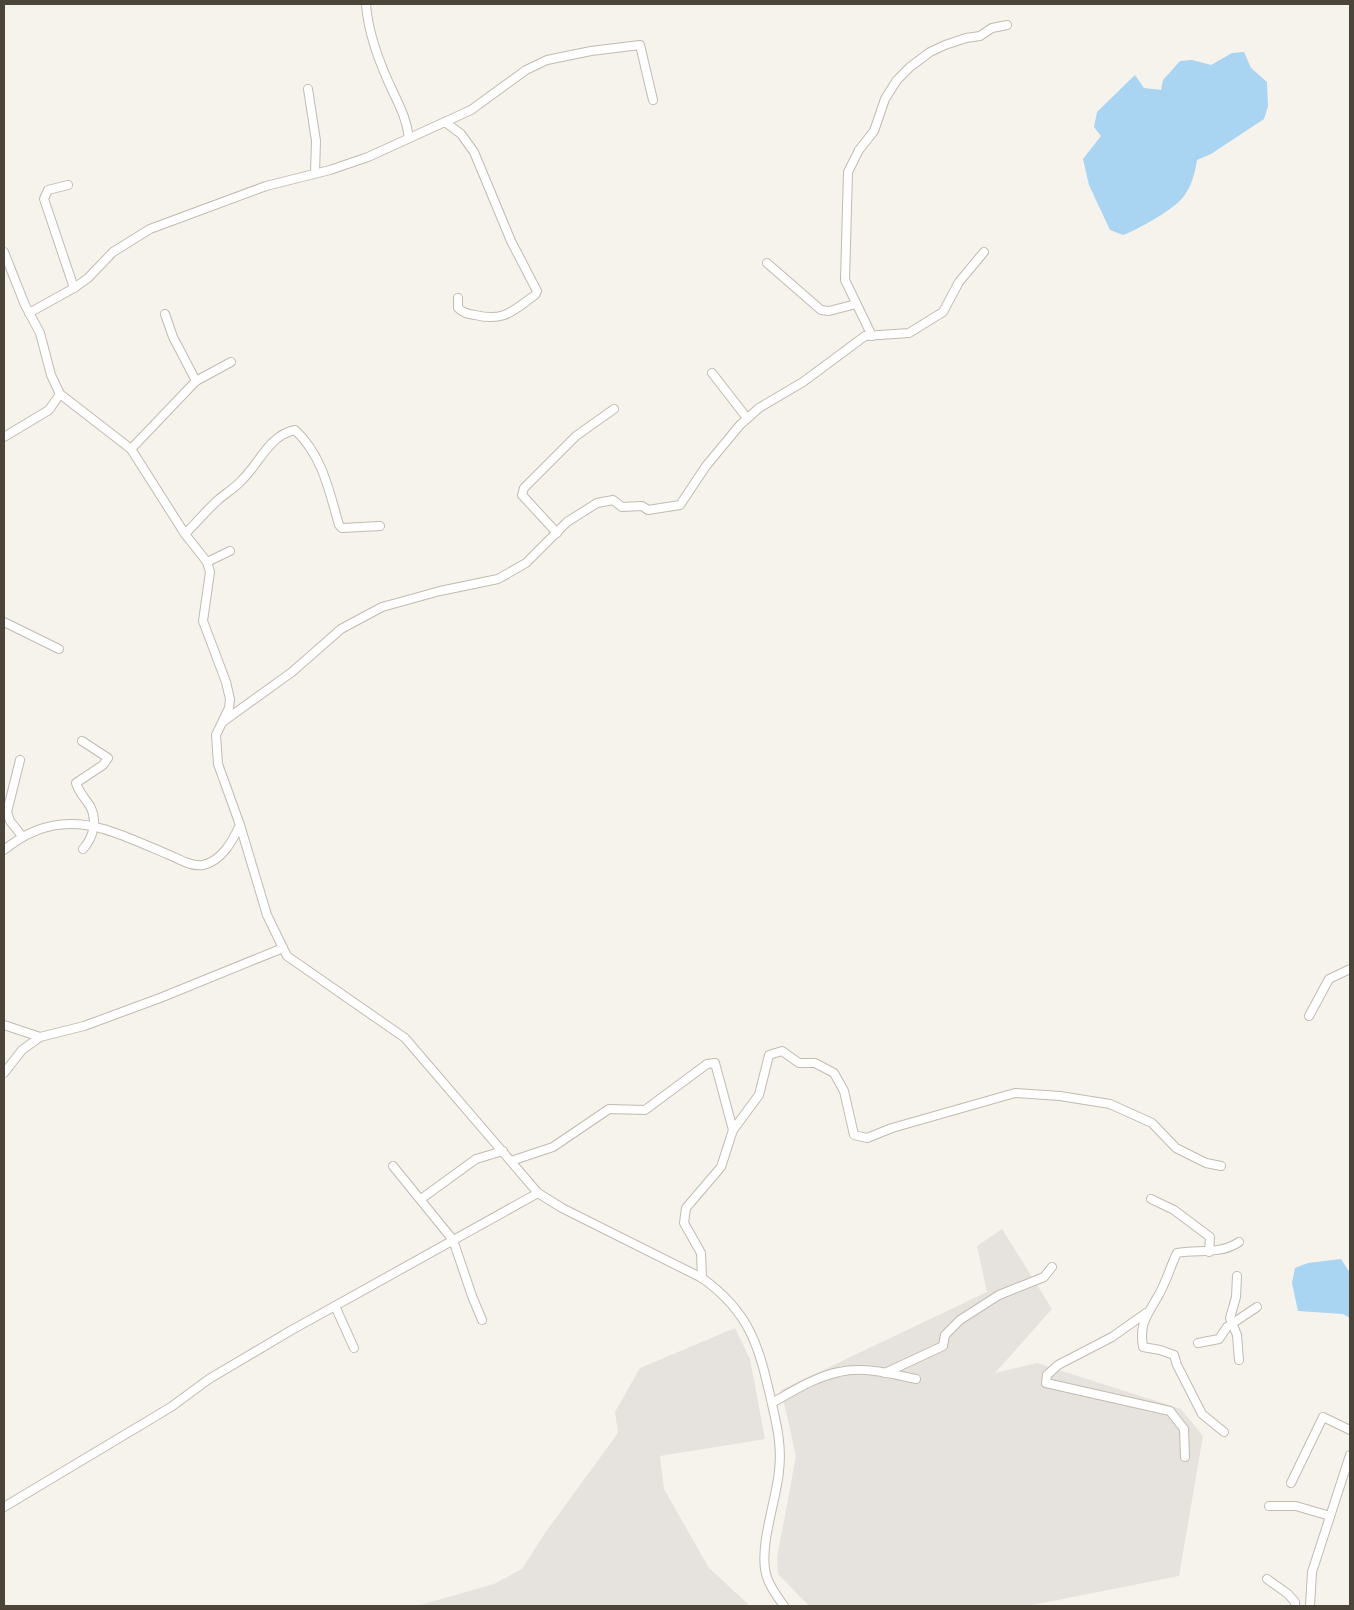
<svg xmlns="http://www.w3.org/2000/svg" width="1354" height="1610" viewBox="0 0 1354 1610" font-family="Cabin,sans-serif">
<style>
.industrial{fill:#e6e2dd}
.water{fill:#a9d4f2}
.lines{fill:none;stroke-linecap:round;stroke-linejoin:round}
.minor-casing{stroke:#c2bbae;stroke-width:10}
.minor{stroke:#fff;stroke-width:8}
</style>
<rect width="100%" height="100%" fill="#f6f3ec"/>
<g class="industrial">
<polygon points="1002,1229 1052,1309 995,1373 1037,1363 1181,1409 1203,1436 1179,1576 1027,1606 809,1606 778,1574 777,1558 796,1456 781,1390 987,1292 977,1246"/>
<polygon points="735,1328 750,1359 765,1439 660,1456 664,1489 709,1568 748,1604 746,1606 417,1606 494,1584 522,1569 545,1533 618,1433 615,1412 640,1368"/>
</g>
<g class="water">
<path d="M 1244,52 L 1251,68 L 1267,82 L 1268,106 L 1264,119 L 1211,154 L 1197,160 C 1195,173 1192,185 1184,196 C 1175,209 1137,230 1123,235 L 1110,230 L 1089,185 L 1083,159 L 1101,136 L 1094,127 L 1097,112 L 1135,75 L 1144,88 L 1161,90 L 1163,80 L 1180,61 L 1192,60 L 1211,65 L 1232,53 Z"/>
<polygon points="1341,1259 1350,1273 1350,1318 1343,1314 1298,1311 1292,1283 1295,1268 1308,1263"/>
</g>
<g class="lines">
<g class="minor-casing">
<g id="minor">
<path d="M 366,4 C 368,34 381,67 394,94 C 401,109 407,121 409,138"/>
<polyline points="308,89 316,141 315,173"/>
<path d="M 445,122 L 461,134 L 474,152 L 511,241 L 537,291 L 535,295 C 512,311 505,322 475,315 C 468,314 463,313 458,308 L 458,298"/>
<polyline points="68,185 48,190 44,199 74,288"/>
<path d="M 4,252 L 25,305 L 40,333 L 51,375 L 60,394 L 131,449 L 185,534 L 207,562 L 210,572 L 203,621 L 226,682 L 230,699 L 229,708 L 216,735 L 218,764 L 240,825 L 267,915 L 283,948 L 287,956 L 405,1038 L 538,1193 L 562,1208 L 702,1278 C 751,1313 759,1347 772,1404 C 777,1426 782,1447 779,1471 C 776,1501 761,1540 765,1569 C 767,1583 776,1595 784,1606"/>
<polyline points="767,263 821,310 829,311 856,304"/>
<polyline points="29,313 74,288 88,278 113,252 150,229 266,186 330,170 368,157 471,110 526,70 547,60 591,51 640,45 653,100"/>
<polyline points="165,314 173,337 196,381"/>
<polyline points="872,336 845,280 848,172 859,150 874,131 885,99 897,80 910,67 930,52 945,45 966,38 980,36 992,28 1007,25"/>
<polyline points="712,373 747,418"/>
<polyline points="4,437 49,410 60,394"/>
<polyline points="131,449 196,381 231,362"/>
<polyline points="557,533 522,495 524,488 576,436 614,409"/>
<path d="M 185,534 C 196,523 206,511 218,500 C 226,493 235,488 242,480 C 259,464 269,435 295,430 C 322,455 329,490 339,525 L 342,528 L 380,526"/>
<polyline points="207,562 230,551"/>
<polyline points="4,622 59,649"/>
<polyline points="224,721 292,672 341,629 382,607 440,591 498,579 526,563 567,522 597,503 613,500 622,507 642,506 648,510 680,505 706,466 740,425 759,408 803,382 865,336 909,333 943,312 959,282 984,252"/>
<path d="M 82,741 L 108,758 L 103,765 L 76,783 C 79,793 85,798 90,806 C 98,821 93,838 83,849"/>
<polyline points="20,760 7,812 10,821 22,836"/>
<path d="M 4,850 C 61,803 108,829 167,854 C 178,858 190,867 203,865 C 222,861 233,840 240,825"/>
<polyline points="1309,1016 1329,979 1350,969"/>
<polyline points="4,1025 40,1037"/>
<polyline points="4,1073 22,1050 40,1037 84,1026 160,998 283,948"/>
<polyline points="511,1161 553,1147 609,1109 645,1110 707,1064 715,1063 733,1130 759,1095 769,1055 782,1051 799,1063 815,1063 834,1073 844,1091 854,1135 867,1138 892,1128 1015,1093 1060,1096 1110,1104 1152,1123 1176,1148 1206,1163 1221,1166"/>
<polyline points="393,1166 453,1240 472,1296 482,1320"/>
<polyline points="421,1199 476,1159 503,1151"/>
<polyline points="1151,1199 1174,1210 1210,1237 1209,1252"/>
<polyline points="1237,1276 1236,1297 1230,1318 1237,1335 1239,1360"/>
<polyline points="702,1278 701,1253 684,1223 686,1208 721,1167 733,1130"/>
<polyline points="335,1306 354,1348"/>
<polyline points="1146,1313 1112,1337 1058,1365 1047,1375 1046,1383 1170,1411 1184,1429 1185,1457"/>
<polyline points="1198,1343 1219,1339 1227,1327 1257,1307"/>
<polyline points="885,1373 943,1346 945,1335 960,1320 999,1295 1044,1277 1052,1267"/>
<path d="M 772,1403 C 793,1391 815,1377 839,1372 C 864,1366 892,1374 916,1379"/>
<path d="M 1224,1432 L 1202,1414 L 1177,1365 L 1174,1355 L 1160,1350 L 1143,1347 C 1139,1323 1147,1316 1158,1296 C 1166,1283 1170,1267 1177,1253 C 1198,1249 1220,1255 1239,1242"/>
<polyline points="1291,1483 1323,1417 1350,1430"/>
<polyline points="1269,1506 1296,1506 1330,1516"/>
<polyline points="4,1507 171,1407 209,1379 290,1331 538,1193"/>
<polyline points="1267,1579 1288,1594 1295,1602 1295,1606"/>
<polyline points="1310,1606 1312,1572 1350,1455"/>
</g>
</g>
<use href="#minor" class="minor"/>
</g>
<rect width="1354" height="1610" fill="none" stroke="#4b4439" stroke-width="10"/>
</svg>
